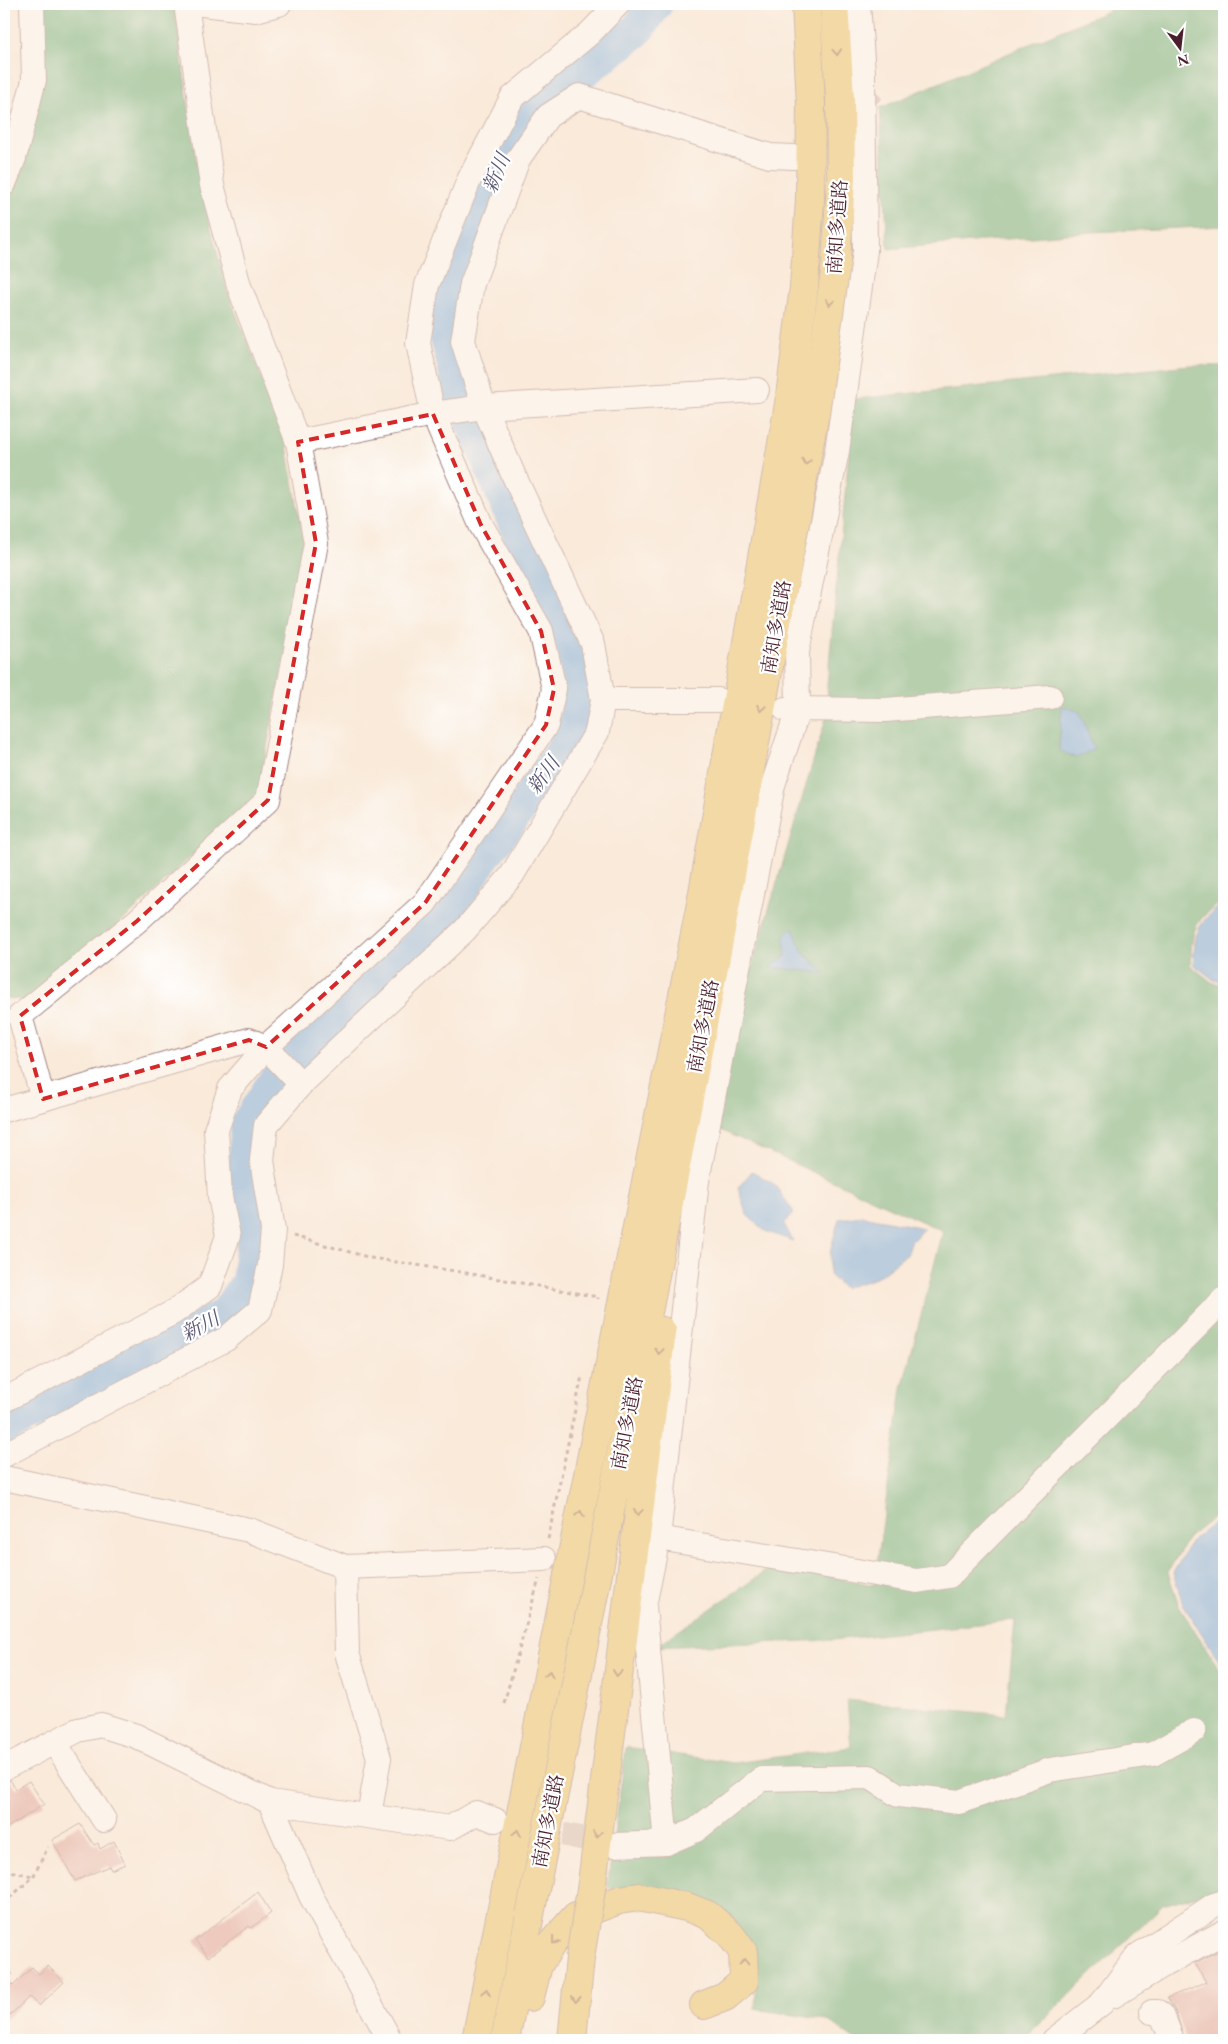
<svg xmlns="http://www.w3.org/2000/svg" width="1228" height="2044" viewBox="0 0 1228 2044" font-family="'EB Garamond','Noto Serif JP',serif">
<style>
.forest{fill:#66b079;stroke:#586852}
.water{fill:#72ace2;stroke:#5e6686}
.lines{fill:none;stroke-linecap:round;stroke-linejoin:round}
.river{stroke:#72ace2;stroke-width:34}
.building{fill:#dfa59d}
.minor-tunnel{stroke:#d6c1b6;stroke-width:24;stroke-dasharray:24 12;stroke-linecap:butt}
.minor-casing{stroke:#a28482;stroke-width:26}
.highway-casing{stroke:#a28482;stroke-width:30}
.path{stroke:#a28482;stroke-width:3;stroke-dasharray:4 4;stroke-linecap:butt}
.minor{stroke:#fff;stroke-width:24}
.highway{stroke:#eac669;stroke-width:28}
.highway-bridge-casing{stroke:#a28482;stroke-width:30;stroke-linecap:butt}
.highway-bridge{stroke:#eac669;stroke-width:28}
.oneway{stroke:#9a724a}
.marked{fill:none;stroke:#d62828;stroke-width:4;stroke-dasharray:10 6;stroke-linejoin:round}
.labels{text-anchor:middle;dominant-baseline:central;stroke-width:4.5;stroke-linejoin:round;paint-order:stroke}
.street-label{font-size:19px;fill:#4a1f2b;stroke:#fff}
.water-label{font-size:20px;font-style:italic;fill:#5a5774;stroke:#fff}
</style>
<rect width="100%" height="100%" fill="#fff"/>
<filter id="ink" filterUnits="userSpaceOnUse"><feTurbulence type="fractalNoise" baseFrequency=".02" numOctaves="2"/><feDisplacementMap in="SourceGraphic" scale="10" xChannelSelector="R" yChannelSelector="G"/><feConvolveMatrix kernelMatrix="1 2 1 2 8 2 1 2 1" color-interpolation-filters="sRGB"/></filter>
<filter id="wash" filterUnits="userSpaceOnUse"><feTurbulence type="fractalNoise" baseFrequency=".0096" numOctaves="4" result="noise"/><feDisplacementMap in="SourceGraphic" scale="20" xChannelSelector="R" yChannelSelector="G"/><feGaussianBlur stdDeviation="1.12" result="paint"/><feColorMatrix in="noise" values="0 0 0 0 0 0 0 0 0 0 0 0 0 0 0 0 0 1.4 0 .05"/><feComposite in="paint" operator="in"/></filter>
<g filter="url(#wash)">
<rect width="100%" height="100%" fill="#f9ead9"/>
<g class="forest">
<polygon points="43,4 171,4 175,11 200,186 227,290 286,440 305,549 258,794 125,919 25,1000 4,998 4,213 23,163"/>
<polygon points="1124,4 1224,4 1224,226 1092,232 888,249 880,108"/>
<path d="M 1190,365 L 1224,366 L 1224,900 C 1192,923 1193,927 1190,965 L 1213,983 L 1224,984 L 1224,1509 L 1188,1538 L 1168,1572 L 1179,1606 L 1224,1676 L 1224,1887 L 1163,1905 L 1022,2040 L 855,2040 L 827,2020 L 755,2009 L 757,1963 L 728,1919 L 664,1889 L 607,1888 L 626,1747 L 734,1763 L 851,1747 L 847,1700 L 1006,1715 L 1015,1620 L 832,1640 L 655,1647 L 773,1566 L 874,1585 L 902,1388 L 943,1231 L 718,1129 L 739,1010 L 829,708 L 827,685 L 854,399 Z"/>
</g>
<g class="water">
<polygon points="1062,706 1080,712 1094,749 1076,758 1059,750"/>
<path d="M 1224,903 L 1224,981 L 1214,980 L 1193,964 C 1196,930 1196,924 1224,903 Z"/>
<polygon points="793,928 803,953 825,973 770,967 786,956 784,936"/>
<polygon points="752,1171 774,1184 794,1212 784,1224 793,1241 765,1231 747,1215 738,1188"/>
<polygon points="862,1216 924,1228 911,1242 908,1253 876,1278 844,1288 829,1275 831,1248 839,1219"/>
<polygon points="1224,1515 1224,1668 1183,1605 1173,1573 1191,1541"/>
</g>
<g class="lines">
<g class="river">
<polyline points="462,399 445,330 451,289 502,155 527,115 636,31 656,4"/>
<polyline points="291,1063 438,927 481,860 527,800 562,750 577,718 579,683 571,638 547,599 472,422"/>
<polyline points="4,1428 225,1314 248,1282 254,1233 244,1187 247,1124 276,1079"/>
</g>
</g>
<g id="blocks">
<g class="building">
<polygon points="10,1780 16,1789 29,1781 44,1804 4,1830 4,1782"/>
<polygon points="80,1824 94,1845 98,1843 100,1849 114,1841 125,1864 111,1870 109,1866 75,1881 52,1840"/>
<polygon points="258,1892 271,1913 251,1928 249,1926 208,1957 195,1940"/>
<polygon points="1224,1948 1224,2040 1185,2040 1175,2010 1167,1998 1206,1982 1195,1963"/>
<polygon points="48,1966 64,1982 39,2006 29,1997 4,2021 4,1976 13,1986 32,1967 39,1974"/>
</g>
</g>
</g>
<g filter="url(#ink)">
<use href="#blocks" fill-opacity="0" stroke="#a28482" stroke-width="1"/>
<g class="lines">
<g class="minor-tunnel">
<polyline points="801,151 876,88"/>
<polyline points="528,1827 614,1845"/>
</g>
<g class="minor-casing">
<g id="minor">
<polyline points="202,4 256,10 279,4"/>
<polyline points="4,184 14,158 34,80 32,4"/>
<polyline points="298,442 433,414 484,407 757,390"/>
<polyline points="603,700 718,700"/>
<polyline points="785,709 885,710 1050,697"/>
<polyline points="43,1099 20,1016 137,921 268,800 316,543 298,442 239,286 212,185 186,4"/>
<polyline points="4,1110 249,1040 266,1047 301,1084"/>
<polyline points="4,1400 174,1312 210,1286 228,1236 220,1197 216,1130 230,1089 266,1047 425,903 546,725 554,689 541,631 481,525 433,414 418,343 427,285 469,180 512,98 590,33 618,4"/>
<polyline points="4,1455 226,1339 260,1310 270,1265 273,1230 262,1160 266,1125 301,1084 465,930 512,875 597,732 603,700 593,644 513,474 484,407 463,341 472,284 518,159 548,116 579,96 770,156 794,157"/>
<polyline points="4,1478 249,1530 345,1567 544,1559"/>
<polyline points="658,1538 697,1181 773,785 798,710 797,652 837,451 865,251 863,73 858,4"/>
<polyline points="345,1567 347,1653 379,1758 369,1816"/>
<polyline points="55,1743 104,1820"/>
<polyline points="4,1768 78,1730 101,1725 136,1736 270,1802 450,1828 476,1813 495,1820"/>
<polyline points="270,1802 311,1896 390,2040"/>
<polyline points="666,1843 644,1606 658,1538 917,1581 949,1576 1224,1299"/>
<polyline points="614,1845 666,1843 696,1830 761,1779 870,1777 898,1795 959,1802 1050,1770 1153,1754 1194,1731"/>
<polyline points="1113,1996 1165,1964 1224,1932"/>
<polyline points="1152,2012 1158,2012 1162,2015 1172,2040"/>
<polyline points="1054,2040 1102,2003 1137,1956 1214,1905 1224,1902"/>
</g>
</g>
<g class="highway-casing">
<g id="highway">
<polyline points="592,1883 662,1331"/>
<polyline points="530,1997 538,1965 553,1942 576,1916 619,1900 639,1897 687,1907 708,1915 730,1934 743,1952 744,1981 725,1997 704,2005"/>
<polyline points="476,2040 701,904 789,404 804,287 810,200 811,105 806,4"/>
<polyline points="505,2040 601,1558 718,946 815,413 836,264 841,178 840,98 834,4"/>
<polyline points="572,2040 580,1958"/>
</g>
</g>
<g class="path">
<polyline points="293,1236 371,1258 461,1272 598,1297 598,1299"/>
<polyline points="548,1539 582,1376"/>
<polyline points="504,1703 539,1579"/>
<polyline points="4,1870 33,1876"/>
<polyline points="4,1903 33,1877 48,1847"/>
<polyline points="4,1966 12,1975"/>
</g>
<use href="#minor" class="minor"/>
<use href="#highway" class="highway"/>
<g class="highway-bridge-casing">
<polyline id="highway-bridge" points="580,1958 592,1883"/>
</g>
<use href="#highway-bridge" class="highway-bridge"/>
</g>
<defs><path id="oneway-chevron" d="M-2-3.5L2.5 0L-2 3.5" fill="none" stroke-width="1.6" stroke-linecap="round" stroke-linejoin="round" transform="scale(1.25)"/></defs>
<g class="oneway">
<use href="#oneway-chevron" transform="translate(837 52) rotate(86)"/>
<use href="#oneway-chevron" transform="translate(830 302) rotate(98)"/>
<use href="#oneway-chevron" transform="translate(806 462) rotate(100)"/>
<use href="#oneway-chevron" transform="translate(761 708) rotate(100)"/>
<use href="#oneway-chevron" transform="translate(659 1351) rotate(98)"/>
<use href="#oneway-chevron" transform="translate(638 1512) rotate(98)"/>
<use href="#oneway-chevron" transform="translate(580 1514) rotate(-79)"/>
<use href="#oneway-chevron" transform="translate(617 1673) rotate(97)"/>
<use href="#oneway-chevron" transform="translate(549 1674) rotate(-79)"/>
<use href="#oneway-chevron" transform="translate(517 1833) rotate(-79)"/>
<use href="#oneway-chevron" transform="translate(597 1834) rotate(97)"/>
<use href="#oneway-chevron" transform="translate(555 1941) rotate(128)"/>
<use href="#oneway-chevron" transform="translate(744 1962) rotate(-91)"/>
<use href="#oneway-chevron" transform="translate(486 1992) rotate(-79)"/>
<use href="#oneway-chevron" transform="translate(576 1999) rotate(96)"/>
</g>
</g>
<path d="M0 0H1228V2044H0ZM 433,414 L 481,525 L 541,631 L 554,689 L 546,725 L 425,903 L 266,1047 L 249,1040 L 43,1099 L 20,1016 L 137,921 L 268,800 L 316,543 L 298,442 Z" fill="#f9ead9" fill-opacity=".55" fill-rule="evenodd"/>
<path class="marked" d="M 433,414 L 481,525 L 541,631 L 554,689 L 546,725 L 425,903 L 266,1047 L 249,1040 L 43,1099 L 20,1016 L 137,921 L 268,800 L 316,543 L 298,442 Z"/>
<g class="labels">
<g class="street-label">
<text transform="translate(837 227) rotate(-86)">南知多道路</text>
<text transform="translate(776 627) rotate(-80)">南知多道路</text>
<text transform="translate(703 1026) rotate(-79)">南知多道路</text>
<text transform="translate(627 1423) rotate(-79)">南知多道路</text>
<text transform="translate(548 1821) rotate(-79)">南知多道路</text>
</g>
<g class="water-label">
<text transform="translate(496 173) rotate(-67)">新川</text>
<text transform="translate(543 775) rotate(-54)">新川</text>
<text transform="translate(200 1326) rotate(-28)">新川</text>
</g>
</g>
<rect width="1228" height="2044" fill="none" stroke="#fff" stroke-width="20"/>
<g transform="translate(1180 48) rotate(165)" stroke="#ffffff" stroke-width="4" paint-order="stroke">
<path d="M0-4L9 19L0 12L-9 19Z" fill="#4a1f2b"/>
<text y="-8" font-size="14" font-weight="bold" text-anchor="middle" fill="#4a1f2b">N</text>
</g>
</svg>
